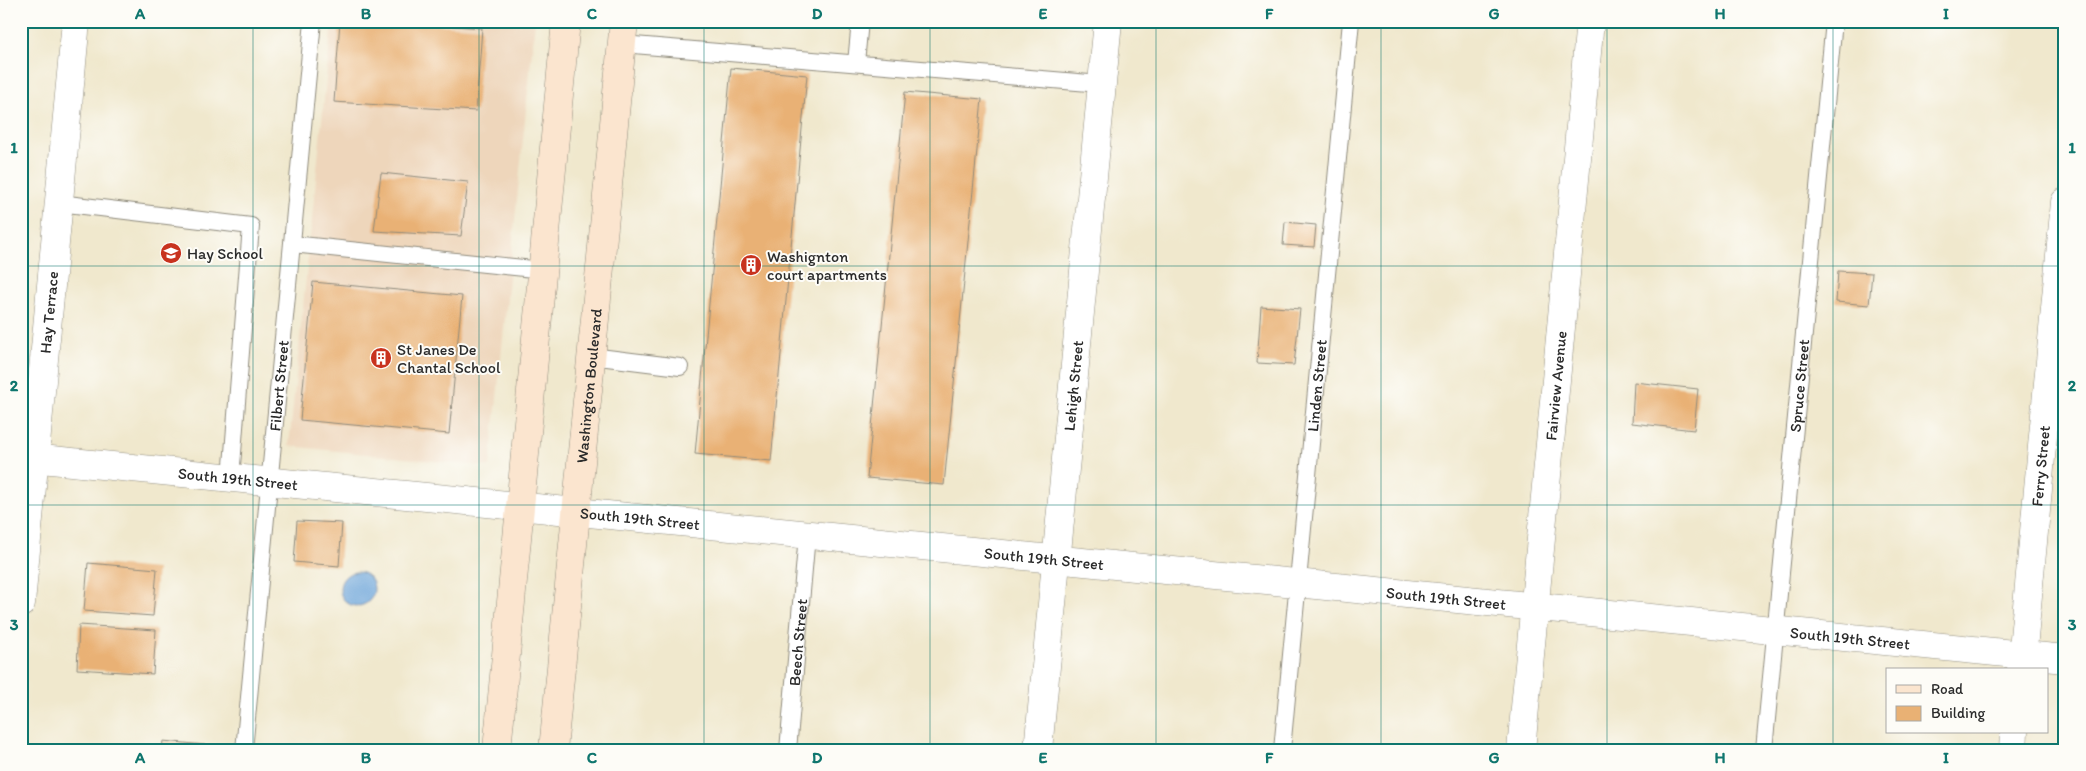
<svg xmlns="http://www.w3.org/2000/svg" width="2086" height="771" viewBox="0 0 2086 771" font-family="Itim,sans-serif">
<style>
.built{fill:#eed6bb}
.water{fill:#69a3d9;stroke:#4a6782}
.building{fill:#e9b174}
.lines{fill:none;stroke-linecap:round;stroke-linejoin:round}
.lane-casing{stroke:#8e8a7c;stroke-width:18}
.street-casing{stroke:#8e8a7c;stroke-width:29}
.secondary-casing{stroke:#8e8a7c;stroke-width:29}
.lane{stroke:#fff;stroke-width:16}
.street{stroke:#fff;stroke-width:28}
.secondary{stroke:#fbe5cf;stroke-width:28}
.grid{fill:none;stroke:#0f766e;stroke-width:1;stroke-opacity:0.55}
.labels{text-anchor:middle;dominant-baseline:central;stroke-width:4;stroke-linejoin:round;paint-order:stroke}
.poi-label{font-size:16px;fill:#2b2b2b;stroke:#fdfcf7;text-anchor:start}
.street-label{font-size:16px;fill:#2b2b2b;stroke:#fdfcf7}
.neatline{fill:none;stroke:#0f766e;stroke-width:2}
.grid-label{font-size:16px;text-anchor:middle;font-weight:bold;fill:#0f766e}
</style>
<rect width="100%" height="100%" fill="#fdfcf7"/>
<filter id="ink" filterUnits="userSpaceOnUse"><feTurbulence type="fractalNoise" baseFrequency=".02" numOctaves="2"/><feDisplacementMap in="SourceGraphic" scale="10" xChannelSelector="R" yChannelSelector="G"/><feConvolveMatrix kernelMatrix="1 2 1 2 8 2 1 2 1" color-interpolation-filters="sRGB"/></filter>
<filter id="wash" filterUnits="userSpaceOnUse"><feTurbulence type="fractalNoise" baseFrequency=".0096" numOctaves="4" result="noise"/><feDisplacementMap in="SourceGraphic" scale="20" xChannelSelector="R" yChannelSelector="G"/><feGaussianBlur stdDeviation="1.12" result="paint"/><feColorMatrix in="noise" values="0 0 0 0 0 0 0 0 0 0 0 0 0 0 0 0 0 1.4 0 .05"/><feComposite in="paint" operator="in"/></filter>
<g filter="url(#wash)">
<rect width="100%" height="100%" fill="#f0e8cd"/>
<polygon class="built" points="332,21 535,21 490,467 289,446"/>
<circle class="water" cx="357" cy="589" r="17"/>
<g id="blocks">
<g class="building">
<polygon points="340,21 385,21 482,28 476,111 334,102"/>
<polygon points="731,68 807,75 771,461 695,454"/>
<polygon points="905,92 982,99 944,485 867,478"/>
<polygon points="381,173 468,182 461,236 374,231"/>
<polygon points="1285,222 1316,225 1314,247 1283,245"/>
<polygon points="1838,271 1872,273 1869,305 1836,302"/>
<polygon points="313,282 462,296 449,434 300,420"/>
<polygon points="1261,306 1300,309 1294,365 1257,363"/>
<polygon points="1634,382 1698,389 1694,430 1632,423"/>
<polygon points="297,521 342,523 339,566 294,562"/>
<polygon points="88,563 157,569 153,616 84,611"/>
<polygon points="79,625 156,630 153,674 77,669"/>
<polygon points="163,741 237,748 237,750 162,750"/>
</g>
</g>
</g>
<g filter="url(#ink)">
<use href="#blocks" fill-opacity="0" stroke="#8e8a7c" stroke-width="1"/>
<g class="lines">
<g class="lane-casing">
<g id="lane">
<polyline points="622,44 1101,84"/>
<polyline points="856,63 860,21"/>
<polyline points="59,203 251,226 231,478"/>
<polyline points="292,244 543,270"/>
<polyline points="591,356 680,367"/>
<path id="s1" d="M 244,750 L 313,21"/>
<path id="s2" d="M 788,750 L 807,535"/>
<path id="s3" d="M 1282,750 L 1351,21"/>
<path id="s4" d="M 1764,750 L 1834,21"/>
</g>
</g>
<g class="street-casing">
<g id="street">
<path id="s5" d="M 21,457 L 2065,659"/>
<path id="s6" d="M 21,603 L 76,21"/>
<path id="s7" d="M 2021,670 L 2065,202"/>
<path id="s8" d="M 1038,750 L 1108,21"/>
<path id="s9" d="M 1521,750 L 1590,21"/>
<polyline points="2013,750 2014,732"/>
</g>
</g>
<g class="secondary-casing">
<g id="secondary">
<polyline points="497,750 566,21"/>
<path id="s10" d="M 553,750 L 624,21"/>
</g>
</g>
<use href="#lane" class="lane"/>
<use href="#street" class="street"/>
<use href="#secondary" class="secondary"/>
</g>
</g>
<path class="grid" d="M 253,21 L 253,750M 479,21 L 479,750M 704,21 L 704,750M 930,21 L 930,750M 1156,21 L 1156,750M 1381,21 L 1381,750M 1607,21 L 1607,750M 1833,21 L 1833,750M 21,266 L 2065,266M 21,505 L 2065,505"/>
<defs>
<g id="school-disc" transform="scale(1.125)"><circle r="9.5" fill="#c8321e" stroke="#fdfcf7"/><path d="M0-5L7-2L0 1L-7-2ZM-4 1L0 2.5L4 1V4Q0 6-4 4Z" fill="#fff"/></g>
<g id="building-disc" transform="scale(1.125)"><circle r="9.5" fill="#c8321e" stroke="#fdfcf7"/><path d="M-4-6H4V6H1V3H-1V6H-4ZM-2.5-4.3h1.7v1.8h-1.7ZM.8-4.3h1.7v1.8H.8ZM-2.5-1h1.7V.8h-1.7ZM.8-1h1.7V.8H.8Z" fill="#fff"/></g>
</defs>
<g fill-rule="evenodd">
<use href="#school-disc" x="171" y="253"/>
<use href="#building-disc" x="751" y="265"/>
<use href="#building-disc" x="381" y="358"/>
</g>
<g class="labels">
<g class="poi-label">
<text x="187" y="253">Hay School</text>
<text x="767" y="256">Washignton<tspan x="767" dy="18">court apartments</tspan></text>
<text x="397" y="349">St Janes De<tspan x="397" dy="18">Chantal School</tspan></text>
</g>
<g class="street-label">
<text stroke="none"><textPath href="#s6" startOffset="292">Hay Terrace</textPath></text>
<text stroke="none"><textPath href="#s1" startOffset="366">Filbert Street</textPath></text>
<text stroke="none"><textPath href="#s8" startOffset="366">Lehigh Street</textPath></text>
<text stroke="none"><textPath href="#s3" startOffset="366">Linden Street</textPath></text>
<text stroke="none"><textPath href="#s9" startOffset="366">Fairview Avenue</textPath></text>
<text stroke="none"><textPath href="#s4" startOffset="366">Spruce Street</textPath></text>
<text stroke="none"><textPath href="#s10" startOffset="366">Washington Boulevard</textPath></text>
<text stroke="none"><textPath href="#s7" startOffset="205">Ferry Street</textPath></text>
<text stroke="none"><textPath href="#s5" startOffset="218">South 19th Street</textPath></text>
<text stroke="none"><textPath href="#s5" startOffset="622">South 19th Street</textPath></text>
<text stroke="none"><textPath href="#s5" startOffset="1028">South 19th Street</textPath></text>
<text stroke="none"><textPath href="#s5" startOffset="1432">South 19th Street</textPath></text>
<text stroke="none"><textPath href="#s5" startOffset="1838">South 19th Street</textPath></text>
<text stroke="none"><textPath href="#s2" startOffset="108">Beech Street</textPath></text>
</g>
</g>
<rect width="2086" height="771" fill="none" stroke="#fdfcf7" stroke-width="55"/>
<rect x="1886" y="668" width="162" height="65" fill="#fdfcf7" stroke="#a9a8a5"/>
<rect x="1896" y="685" width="25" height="8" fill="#fbe5cf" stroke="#a9a8a5"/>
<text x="1931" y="694" font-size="15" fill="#2b2b2b">Road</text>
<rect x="1896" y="706" width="25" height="15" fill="#e9b174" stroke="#a9a8a5"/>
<text x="1931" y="718" font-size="15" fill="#2b2b2b">Building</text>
<rect x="28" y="28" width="2030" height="716" class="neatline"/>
<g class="grid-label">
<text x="140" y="19">A</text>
<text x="366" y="19">B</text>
<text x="592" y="19">C</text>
<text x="817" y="19">D</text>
<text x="1043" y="19">E</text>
<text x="1269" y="19">F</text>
<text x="1494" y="19">G</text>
<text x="1720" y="19">H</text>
<text x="1946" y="19">I</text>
<text x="14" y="153">1</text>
<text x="2072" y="153">1</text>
<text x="14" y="391">2</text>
<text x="2072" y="391">2</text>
<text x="14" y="630">3</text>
<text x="2072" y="630">3</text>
<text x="140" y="763">A</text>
<text x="366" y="763">B</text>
<text x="592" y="763">C</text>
<text x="817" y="763">D</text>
<text x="1043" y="763">E</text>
<text x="1269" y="763">F</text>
<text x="1494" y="763">G</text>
<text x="1720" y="763">H</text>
<text x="1946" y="763">I</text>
</g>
</svg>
